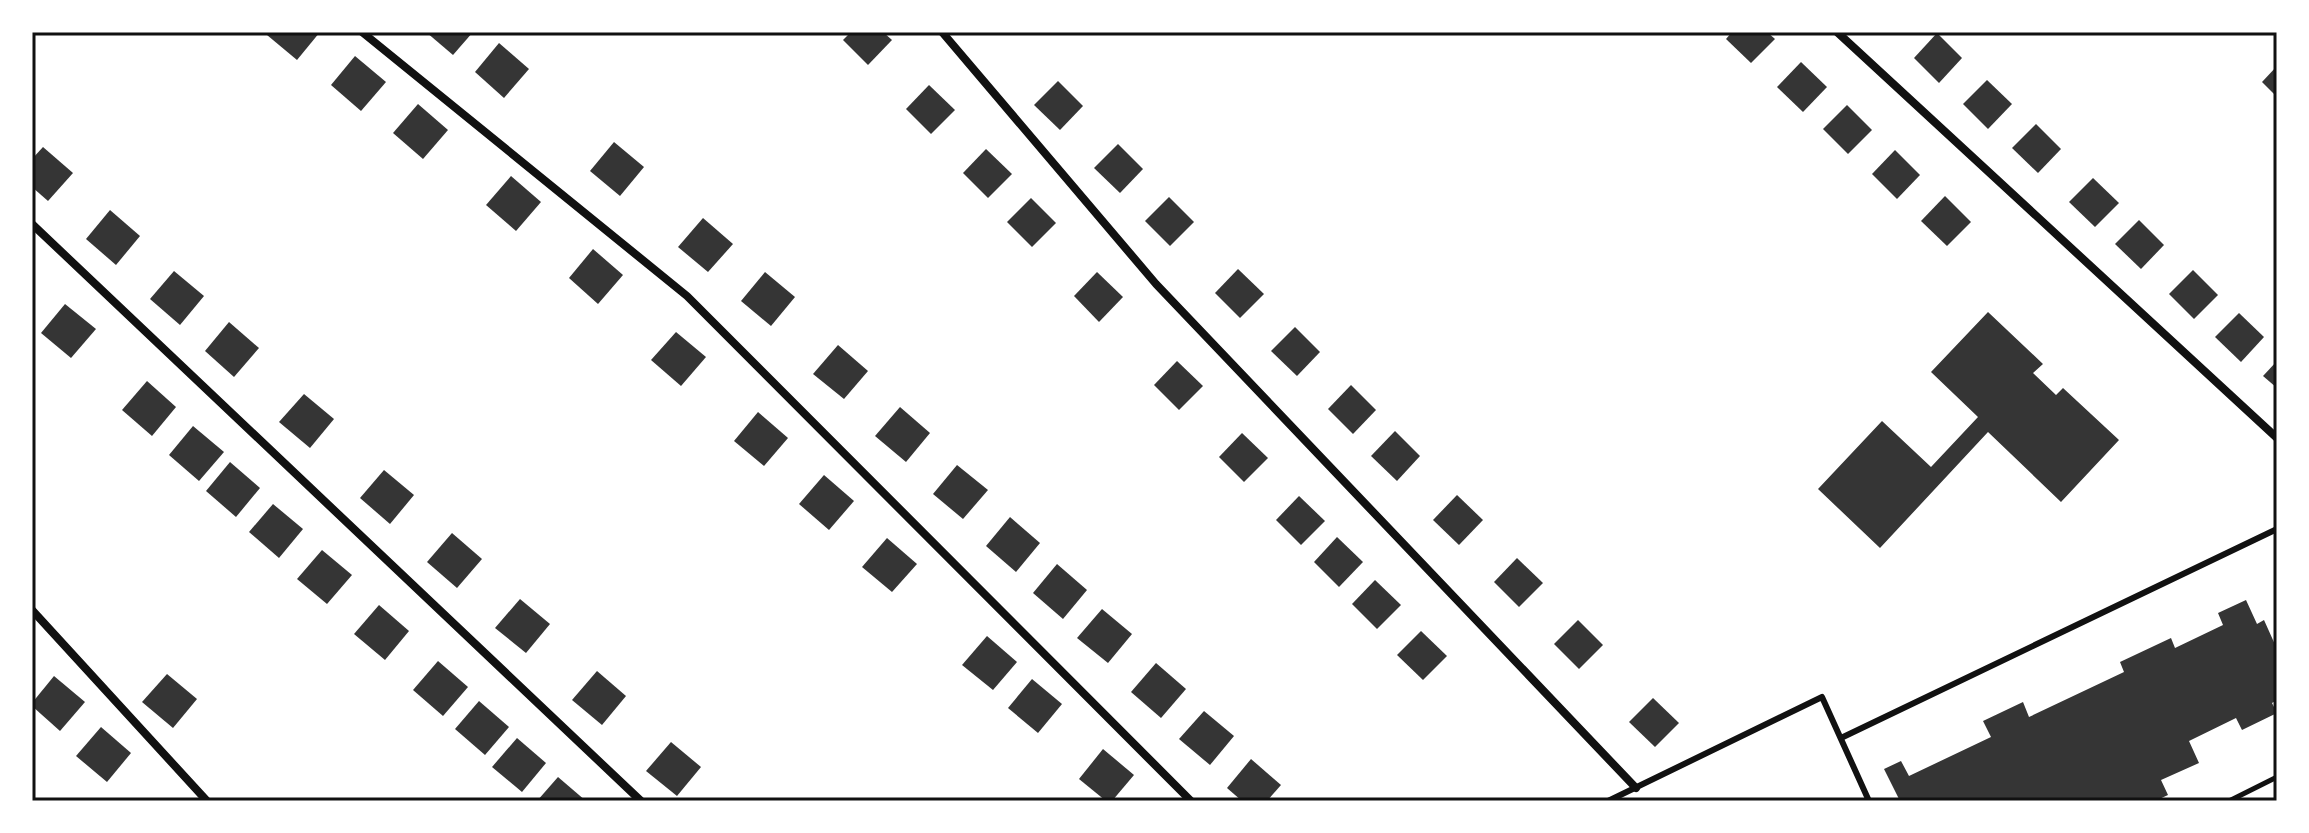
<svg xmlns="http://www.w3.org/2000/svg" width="2309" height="833" viewBox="0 0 2309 833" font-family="Rubik,sans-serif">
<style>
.building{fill:#353535}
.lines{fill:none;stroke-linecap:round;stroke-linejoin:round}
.path{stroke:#111;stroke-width:5}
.service{stroke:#111;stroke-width:6}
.minor{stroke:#111;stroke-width:8}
.neatline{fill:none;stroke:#111;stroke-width:3}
</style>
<rect width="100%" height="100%" fill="#fff"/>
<g class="building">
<polygon points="269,32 320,32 297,60 267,35"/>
<polygon points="426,32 473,32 453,55"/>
<polygon points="851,32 883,32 892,40 868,65 843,40"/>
<polygon points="1732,32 1767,32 1775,39 1751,63 1726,39"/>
<polygon points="1937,33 1962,58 1939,83 1914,58"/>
<polygon points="499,43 529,69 504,98 475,72"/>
<polygon points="355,56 386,82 361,111 331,85"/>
<polygon points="1801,62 1827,87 1803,112 1777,87"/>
<polygon points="2277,66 2277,97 2262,82"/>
<polygon points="1987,80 2012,104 1988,129 1963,104"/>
<polygon points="1058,81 1083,106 1060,130 1034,105"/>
<polygon points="929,85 955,110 931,134 906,109"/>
<polygon points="418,104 448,130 423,159 393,133"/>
<polygon points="1847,105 1872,130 1848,154 1823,129"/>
<polygon points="2036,124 2061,149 2038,173 2012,148"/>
<polygon points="614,142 644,167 620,196 590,171"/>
<polygon points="1118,144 1143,169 1120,193 1094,168"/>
<polygon points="43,147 73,173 48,201 32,187 32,159"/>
<polygon points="986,149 1012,174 988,198 963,173"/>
<polygon points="1895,150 1920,175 1897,199 1872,174"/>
<polygon points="511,176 541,202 516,231 486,205"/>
<polygon points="2093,178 2119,203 2095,227 2069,202"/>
<polygon points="1945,196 1971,222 1947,246 1921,221"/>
<polygon points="1169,197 1194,222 1170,246 1145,221"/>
<polygon points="1031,198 1056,223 1032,247 1007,222"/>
<polygon points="110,210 140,236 116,265 86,239"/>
<polygon points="703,218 733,244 708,272 678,247"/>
<polygon points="2139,220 2164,245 2141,269 2115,244"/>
<polygon points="593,249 623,275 598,304 569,278"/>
<polygon points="1238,269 1264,294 1240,318 1215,293"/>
<polygon points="2193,270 2218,295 2194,319 2169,294"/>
<polygon points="174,271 204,296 180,325 150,299"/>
<polygon points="765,272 795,297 771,326 741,301"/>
<polygon points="1097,272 1123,297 1099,322 1074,296"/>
<polygon points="65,304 96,329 71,358 41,333"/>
<polygon points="1988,312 2043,364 2033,373 2056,395 2063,388 2119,440 2061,502 1988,432 1880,548 1818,489 1882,421 1931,467 1978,417 1931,372"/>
<polygon points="2239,313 2264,337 2241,362 2215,337"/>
<polygon points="229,322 259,348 234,377 205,351"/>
<polygon points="1295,327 1320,352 1297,376 1271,351"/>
<polygon points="676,332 706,357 681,386 651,360"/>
<polygon points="838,345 868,371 844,399 813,374"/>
<polygon points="1177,361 1203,386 1179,410 1154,385"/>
<polygon points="2277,361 2277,388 2263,376"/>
<polygon points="147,381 176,407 152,436 122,410"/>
<polygon points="1351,385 1376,410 1353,434 1328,409"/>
<polygon points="304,394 334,419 310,448 279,422"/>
<polygon points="900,407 930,433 906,462 875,436"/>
<polygon points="758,412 788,438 764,466 734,441"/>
<polygon points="193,426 224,452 199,481 169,455"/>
<polygon points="1395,431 1420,456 1397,481 1371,456"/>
<polygon points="1242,433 1268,458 1244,482 1219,457"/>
<polygon points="230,462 260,488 236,517 206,491"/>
<polygon points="957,465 988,490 963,519 933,494"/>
<polygon points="384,470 414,495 390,524 360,498"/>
<polygon points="824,475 854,501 829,530 799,504"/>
<polygon points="1457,495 1483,520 1459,545 1433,520"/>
<polygon points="1299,496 1325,521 1301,545 1276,520"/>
<polygon points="273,504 303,529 279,558 249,532"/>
<polygon points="1010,517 1040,543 1016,572 986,546"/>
<polygon points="452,533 482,559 457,588 427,562"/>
<polygon points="1337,537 1363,562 1339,587 1314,562"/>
<polygon points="887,538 917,564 892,592 862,567"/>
<polygon points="322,550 352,575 327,604 297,579"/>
<polygon points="1517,558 1543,583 1519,607 1494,582"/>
<polygon points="1057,564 1087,590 1063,619 1033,593"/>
<polygon points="1375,580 1401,605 1377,629 1352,604"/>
<polygon points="520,599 550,624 526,653 495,628"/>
<polygon points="2246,600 2257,624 2264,620 2277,649 2277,700 2272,703 2277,713 2242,730 2236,718 2189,741 2199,763 2161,780 2168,795 2155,801 2122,801 2121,799 2116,801 1900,801 1884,769 1901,761 1909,776 1991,737 1983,721 2023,702 2029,717 2124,672 2120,662 2171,638 2175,648 2223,625 2218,613"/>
<polygon points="379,605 409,631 385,660 354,634"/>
<polygon points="1102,609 1132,634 1108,663 1077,638"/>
<polygon points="1578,620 1603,645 1579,669 1554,644"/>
<polygon points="1421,631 1447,656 1423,680 1397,655"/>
<polygon points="987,636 1017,662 993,690 962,665"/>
<polygon points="438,661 468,687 443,716 413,690"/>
<polygon points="1156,663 1186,689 1161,718 1131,692"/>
<polygon points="597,671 626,696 602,725 572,700"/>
<polygon points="167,674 197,699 173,728 142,702"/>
<polygon points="54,676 85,702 60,731 32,706 32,703"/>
<polygon points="1032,679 1062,704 1038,733 1008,708"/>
<polygon points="1653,698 1679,723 1655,747 1629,722"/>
<polygon points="479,701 509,727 485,755 455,729"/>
<polygon points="1204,711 1234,736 1210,765 1179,739"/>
<polygon points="101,727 131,753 107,782 76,756"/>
<polygon points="517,738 546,763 522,792 492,767"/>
<polygon points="671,742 701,767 677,796 646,771"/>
<polygon points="1103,749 1134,775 1112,801 1106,801 1079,779"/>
<polygon points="1251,759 1281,785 1267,801 1242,801 1227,788"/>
<polygon points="558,777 586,801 537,801"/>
</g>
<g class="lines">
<polyline class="path" points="2229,801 2277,777"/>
<g class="service">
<polyline points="1841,738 2277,529"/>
<polyline points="1608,801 1822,697 1869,801"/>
</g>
<g class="minor">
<polyline points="362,32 687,296 1191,801"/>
<polyline points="942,32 1156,284 1636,788"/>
<polyline points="1837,32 2277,438"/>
<polyline points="32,224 641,801"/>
<polyline points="32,610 207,801"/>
</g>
</g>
<rect width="2309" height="833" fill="none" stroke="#ffffff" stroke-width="68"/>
<rect x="34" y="34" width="2241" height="765" class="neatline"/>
</svg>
